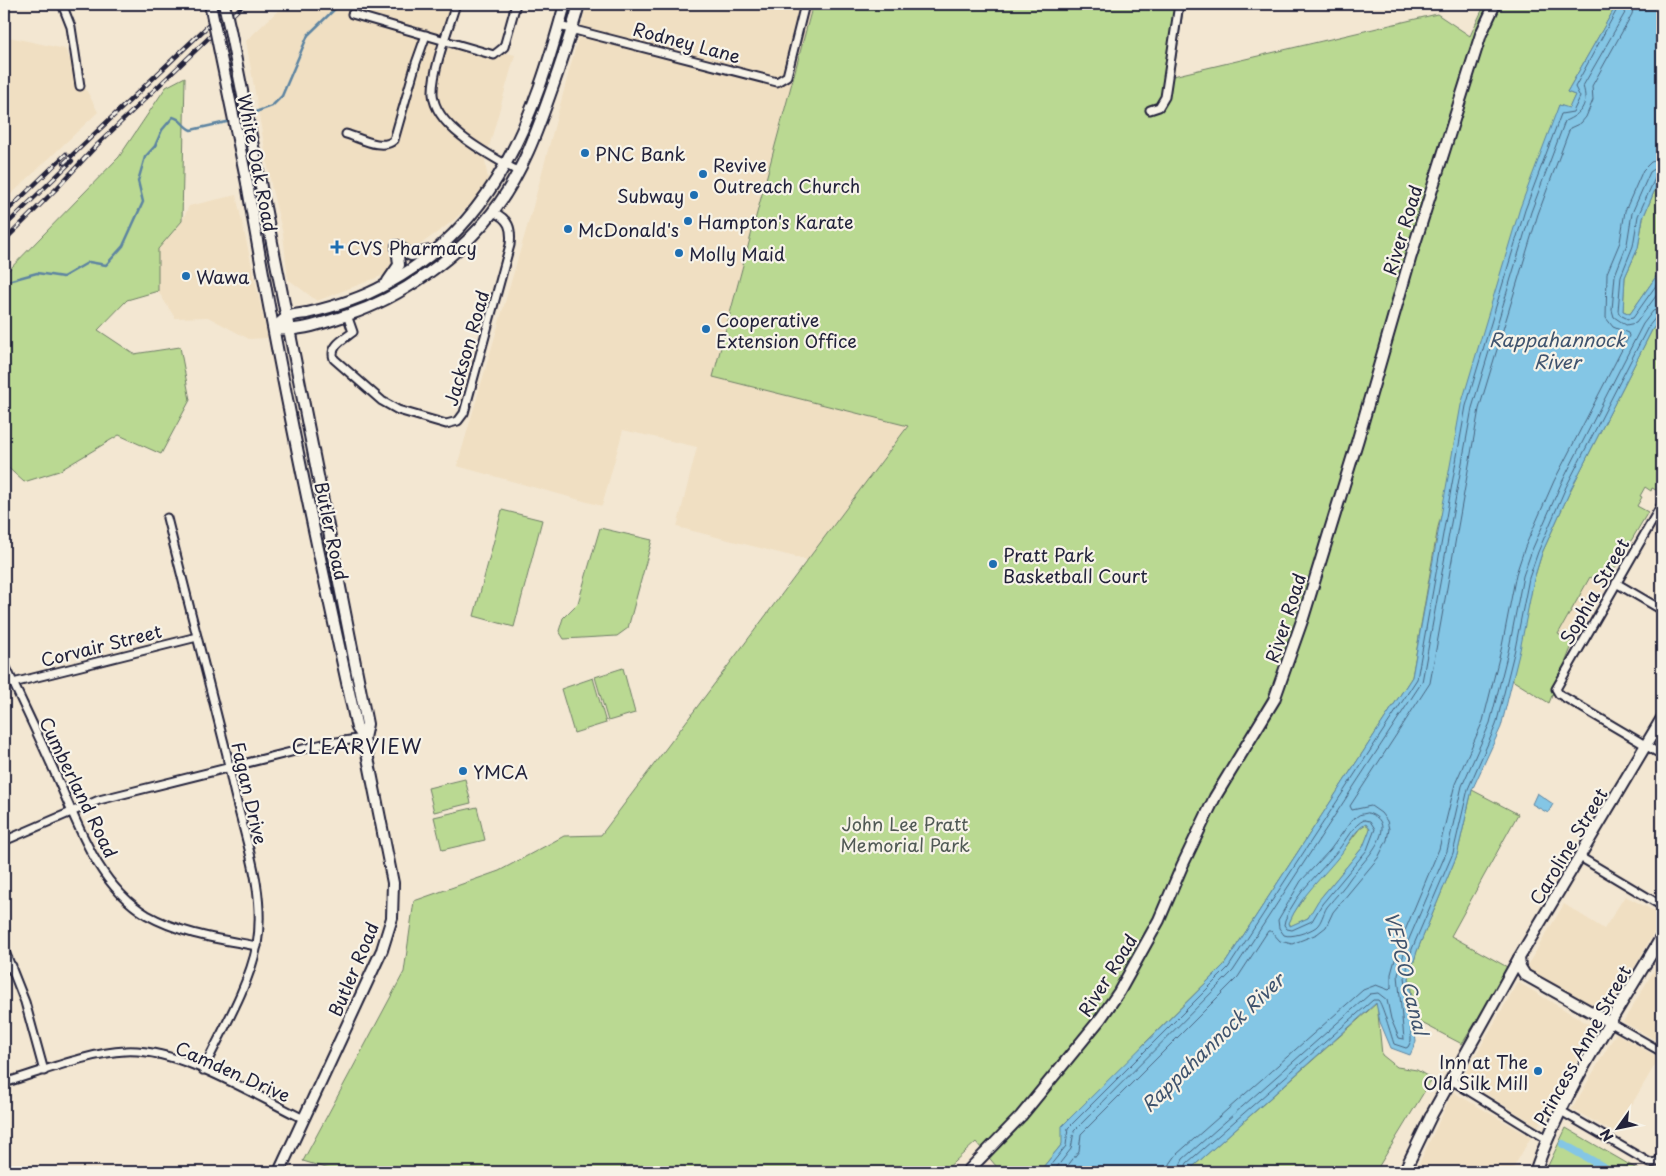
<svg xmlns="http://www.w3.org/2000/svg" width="1666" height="1176" viewBox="0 0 1666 1176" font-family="'Playpen Sans',sans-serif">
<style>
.built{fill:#f0dfc2}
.green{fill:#bad992;stroke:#6e7e66}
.water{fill:#84c6e5;stroke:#5d84a1;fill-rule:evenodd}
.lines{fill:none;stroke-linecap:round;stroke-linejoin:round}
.shore{stroke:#49647f;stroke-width:1}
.stream{stroke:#5d84a1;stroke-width:2.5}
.canal{stroke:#84c6e5;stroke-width:8}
.street-casing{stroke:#22223b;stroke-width:11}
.secondary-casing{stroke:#22223b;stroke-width:14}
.primary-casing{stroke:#22223b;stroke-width:14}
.street{stroke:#f7f3e8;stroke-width:7}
.secondary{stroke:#f7f3e8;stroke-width:10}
.primary{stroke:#f7f3e8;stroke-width:10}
.rail-casing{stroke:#22223b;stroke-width:4.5}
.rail{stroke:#f7f3e8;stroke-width:2.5;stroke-dasharray:8;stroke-linecap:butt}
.primary-bridge-casing{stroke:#22223b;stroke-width:14;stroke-linecap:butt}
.primary-bridge{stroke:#f7f3e8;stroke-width:10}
.poi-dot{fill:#1f6fb2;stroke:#f7f3e8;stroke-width:2}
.labels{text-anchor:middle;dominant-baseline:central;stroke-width:4.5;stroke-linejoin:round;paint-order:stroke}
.street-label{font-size:18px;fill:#22223b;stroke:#f7f3e8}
.poi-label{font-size:18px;fill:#22223b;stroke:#f7f3e8;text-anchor:start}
.park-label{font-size:18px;fill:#505955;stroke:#f7f3e8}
.water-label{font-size:19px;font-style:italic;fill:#3f536e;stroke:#f7f3e8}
.quarter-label{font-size:20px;letter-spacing:1px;fill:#22223b;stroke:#f7f3e8}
</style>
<rect width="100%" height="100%" fill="#f3e7d2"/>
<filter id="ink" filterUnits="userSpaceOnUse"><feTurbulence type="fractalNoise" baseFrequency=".02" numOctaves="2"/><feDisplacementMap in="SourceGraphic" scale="10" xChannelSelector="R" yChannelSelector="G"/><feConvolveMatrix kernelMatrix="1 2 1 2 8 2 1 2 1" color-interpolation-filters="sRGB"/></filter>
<g filter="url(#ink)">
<g class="built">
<polygon points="285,4 451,4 442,35 515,55 485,161 488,180 476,199 453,221 393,264 389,273 317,301 288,279 283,234 272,190 246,41"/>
<polygon points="587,4 813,4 713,376 908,426 807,560 677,527 697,447 623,430 602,506 457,466 532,210"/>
<polygon points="4,36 65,49 98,112 4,201"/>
<polygon points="236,195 268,338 249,339 208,317 175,318 158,291 158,249 182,221 189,206"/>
<polygon points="1590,577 1605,585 1573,643 1558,634"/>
<polygon points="1625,896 1662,915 1662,919 1607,1015 1525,969 1564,904 1604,929"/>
<polygon points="1662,957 1662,1041 1661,1043 1623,1022"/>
<polygon points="1518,982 1595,1028 1538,1126 1462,1079"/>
<polygon points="1616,1033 1659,1058 1615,1133 1572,1109"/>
<polygon points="1453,1092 1531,1137 1511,1172 1415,1172"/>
</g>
<g class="green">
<polygon points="813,4 1184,4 1173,76 1437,14 1470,36 1485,4 1617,4 1567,92 1575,95 1569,109 1559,105 1438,527 1412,677 1224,965 1144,1044 1039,1172 1001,1172 976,1142 943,1172 339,1172 303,1161 404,972 414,901 499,871 564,836 601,835 908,426 713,377"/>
<polygon points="185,77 182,221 158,249 158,291 127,300 98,330 134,354 180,347 190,400 161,454 119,435 59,471 24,482 4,464 4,275 119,157 166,87"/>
<polygon points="1662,173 1662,268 1630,314 1623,311 1625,277 1638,248 1643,218"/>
<polygon points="1662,317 1662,477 1656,490 1652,488 1651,491 1645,487 1640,496 1642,497 1637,506 1648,512 1605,585 1590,577 1558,634 1573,643 1549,703 1512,680 1534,579 1542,553 1571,489 1652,330"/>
<polygon points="502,510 542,520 514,627 474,616"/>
<polygon points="600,528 652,540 628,628 617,636 564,639 559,631 563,618 578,603"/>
<polygon points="623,668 635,713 608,721 595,677"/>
<polygon points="593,678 606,723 574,733 561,689"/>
<polygon points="465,779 471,803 434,812 428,788"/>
<polygon points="1472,790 1518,814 1451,936 1509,968 1462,1044 1416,1020 1409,978 1417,951 1457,855"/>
<polygon points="477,807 485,840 442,850 434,817"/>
<polygon points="1366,824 1370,830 1363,847 1323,895 1308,918 1291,926 1289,923 1291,917 1314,882 1338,857 1360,828"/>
<polygon points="1377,1003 1382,1055 1397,1067 1417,1070 1432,1079 1379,1166 1392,1172 1187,1172"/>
<polygon points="1566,1128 1642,1172 1545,1172"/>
</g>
<g class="water">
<path d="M 1617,4 L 1662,4 L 1662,173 L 1643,218 L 1638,248 L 1625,277 L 1623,311 L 1630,314 L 1662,268 L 1662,317 L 1652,330 L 1571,489 L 1542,553 L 1534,579 L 1520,650 L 1501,727 L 1472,790 L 1457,855 L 1417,951 L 1409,978 L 1416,1042 L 1410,1055 L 1391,1048 L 1380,1022 L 1376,1003 L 1187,1172 L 1039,1172 L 1062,1144 L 1062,1126 L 1224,965 L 1412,677 L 1461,405 L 1520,208 L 1559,105 L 1569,108 L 1575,95 L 1567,92 ZM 1366,824 L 1370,829 L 1363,847 L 1318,901 L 1308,918 L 1290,926 L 1289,923 C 1301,895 1323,877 1341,854 C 1348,845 1355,829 1366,824 Z"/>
<polygon points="1537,793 1553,804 1548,813 1532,804"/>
</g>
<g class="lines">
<g class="shore">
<polyline points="1662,167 1656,168 1650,172 1632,213 1627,244 1615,275 1612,310 1614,317 1626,325 1636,323 1662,288"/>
<polyline points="1662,173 1656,176 1638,216 1633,246 1621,276 1618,311 1620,315 1628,319 1633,318 1662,277"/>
<path d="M 1368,813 C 1404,824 1361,864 1351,877 C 1344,888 1335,897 1327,907 C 1323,913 1322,922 1316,927 C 1309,932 1291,938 1284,935 L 1279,928 L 1278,920 L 1301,881 L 1330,850 L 1352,820 L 1359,815 Z"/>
<path d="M 1364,820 L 1370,821 L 1375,829 L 1367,850 L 1322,904 L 1312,921 L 1292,930 L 1287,929 L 1284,925 L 1285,920 C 1298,890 1319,874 1339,849 C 1346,840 1353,825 1364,820 Z"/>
<polyline points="1045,1172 1066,1146 1068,1128 1228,968 1417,679 1466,406 1525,210 1561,114 1573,112 1580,97 1575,87 1620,4"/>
<path d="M 1053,1172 L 1071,1149 L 1074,1131 L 1233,971 L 1422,682 L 1472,408 L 1531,212 L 1565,121 C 1581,114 1589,105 1583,86 L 1626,11 L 1627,4"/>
<polyline points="1063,1172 1079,1151 1081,1134 1238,977 1268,931 1271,931 1280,941 1292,944 1317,934 1326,927 1333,912 1378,858 1387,840 1389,829 1387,821 1381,813 1371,806 1352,810 1350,806 1430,683 1479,409 1538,214 1570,128 1581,123 1586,117 1593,100 1592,86 1632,14 1634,4"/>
<polyline points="1169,1172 1170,1164 1177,1154 1363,990 1376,985 1389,990 1391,988 1391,974 1399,945 1439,849 1455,784 1483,721 1502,646 1516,574 1525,547 1554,481 1629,336 1628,333 1613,327 1606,318 1607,273 1620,242 1625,211 1643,170 1651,162 1662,159"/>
<polyline points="1177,1172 1183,1159 1370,994 1378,993 1387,1000 1391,1019 1399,1038 1404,1039 1398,975 1406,946 1447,851 1462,786 1490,723 1509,648 1523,576 1532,550 1561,484 1643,324 1653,311 1662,308"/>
<path d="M 1183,1172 L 1187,1163 L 1373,1000 L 1378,1000 C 1382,1003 1391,1035 1394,1044 L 1406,1048 L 1408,1047 L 1411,1041 L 1411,1021 L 1405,977 L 1412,949 L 1453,853 L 1468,789 L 1496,725 L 1515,649 L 1529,578 L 1538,552 L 1566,487 L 1648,327 L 1657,316 L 1662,315"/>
</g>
<g class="stream">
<polyline points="250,114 272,106 282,96 308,35 340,4"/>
<path d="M 4,282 L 37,273 L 63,277 L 89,262 L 106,265 L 123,246 L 143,202 L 138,181 L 145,157 L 155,146 L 162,130 L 173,117 C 182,119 183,127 191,130 L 231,121"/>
</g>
<polyline class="canal" points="1563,1144 1612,1172"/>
<g class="street-casing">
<g id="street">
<polyline points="62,4 71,27 80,86"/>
<path d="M 456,4 C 449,27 432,70 433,94 C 435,128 491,156 519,172"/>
<polyline points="352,14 494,55 504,47 516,4"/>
<polyline points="559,26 777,82 787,76 805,4"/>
<polyline points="1150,110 1159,107 1165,97 1179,4"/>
<path d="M 346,134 C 360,138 382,151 394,140 L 416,63 L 426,35"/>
<path d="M 347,315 L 353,332 C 344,339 329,346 334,359 L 382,401 L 398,410 L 446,424 L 458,421 L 464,413 L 510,245 C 512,228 509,219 493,212"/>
<polyline points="1662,504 1556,689 1559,694 1662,755"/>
<path d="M 167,518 L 227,755 C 235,817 268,881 257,945 C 249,986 222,1031 203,1070"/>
<polyline points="1616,583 1662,610"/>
<path d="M 4,663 C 21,700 39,736 55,773 C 78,824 97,885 147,915 C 181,934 219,939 257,946"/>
<polyline points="13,683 197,637"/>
<polyline points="4,841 99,800 323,744 364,738"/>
<polyline points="1580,857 1662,906"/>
<polyline points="4,949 25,1002 44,1071"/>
<polyline points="4,969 12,966"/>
<polyline points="1611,1023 1662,1052"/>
<polyline points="1451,1080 1547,1139"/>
<path d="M 4,1083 C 38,1073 90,1052 125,1051 C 181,1048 254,1095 304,1119"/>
<polyline points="1561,1111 1650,1163 1657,1162 1662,1157"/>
</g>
</g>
<g class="secondary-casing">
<g id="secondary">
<polyline points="397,246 411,255 430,251"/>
<polyline points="388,281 399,265 397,246"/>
<path d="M 274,329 C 301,332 322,323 348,315 C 400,298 458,257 492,213 C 522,175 538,129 554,83 C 563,57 572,31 579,4"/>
<path d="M 274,329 C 278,325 283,319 288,317 C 294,314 301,314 307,313 C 333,307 362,298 385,285 C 496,226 534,117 565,4"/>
<polyline points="967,1172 1021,1116 1101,1018 1119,992 1159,920 1182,866 1215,797 1274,700 1303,618 1358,439 1410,259 1481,34 1495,4"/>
<polyline points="1404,1172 1432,1114 1519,958"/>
</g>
</g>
<g class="primary-casing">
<g id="primary">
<polyline points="230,30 367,724 364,738 393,883 392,918 382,950 279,1172"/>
<path d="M 247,183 C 278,366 317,547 357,728 L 364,738"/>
<polyline points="1611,1023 1525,975 1520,967 1519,958 1662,718"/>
<path d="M 1535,1172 C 1564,1088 1617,1013 1662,936"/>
</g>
</g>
<use href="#street" class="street"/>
<use href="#secondary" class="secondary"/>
<use href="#primary" class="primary"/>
<g class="rail-casing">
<g id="rail">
<polyline points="64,163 231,4"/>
<polyline points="4,214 66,154"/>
<polyline points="4,227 72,161"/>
<polyline points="4,241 58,187 97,145 244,4"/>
</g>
</g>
<use href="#rail" class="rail"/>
<g class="primary-bridge-casing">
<g id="primary-bridge">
<polyline points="210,4 247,183"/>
<polyline points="224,4 230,30"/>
</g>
</g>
<use href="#primary-bridge" class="primary-bridge"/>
</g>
</g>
<g class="poi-dot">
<circle cx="585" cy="153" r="5"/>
<circle cx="703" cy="174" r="5"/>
<circle cx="694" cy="195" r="5"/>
<circle cx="688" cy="221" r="5"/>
<circle cx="568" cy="229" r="5"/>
<path d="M334.5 239.5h5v5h5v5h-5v5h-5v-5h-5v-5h5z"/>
<circle cx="679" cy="253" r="5"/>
<circle cx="186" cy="276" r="5"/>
<circle cx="706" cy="329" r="5"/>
<circle cx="993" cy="564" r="5"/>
<circle cx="463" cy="771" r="5"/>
<circle cx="1538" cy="1071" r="5"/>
</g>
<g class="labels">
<g class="street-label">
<text transform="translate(687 42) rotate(15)">Rodney Lane</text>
<text transform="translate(258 163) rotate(79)">White Oak Road</text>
<text transform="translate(1402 230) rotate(-73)">River Road</text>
<text transform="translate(466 348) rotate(-74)">Jackson Road</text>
<text transform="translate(332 531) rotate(78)">Butler Road</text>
<text transform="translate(1594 591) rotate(-60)">Sophia Street</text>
<text transform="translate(1285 618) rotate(-72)">River Road</text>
<text transform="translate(101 645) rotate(-14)">Corvair Street</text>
<text transform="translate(79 787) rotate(64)">Cumberland Road</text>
<text transform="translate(250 793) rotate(77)">Fagan Drive</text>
<text transform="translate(1568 846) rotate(-59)">Caroline Street</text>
<text transform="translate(353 969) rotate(-67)">Butler Road</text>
<text transform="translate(1107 975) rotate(-58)">River Road</text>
<text transform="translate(1582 1045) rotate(-61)">Princess Anne Street</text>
<text transform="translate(233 1071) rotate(24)">Camden Drive</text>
</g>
<g class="poi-label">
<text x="595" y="153">PNC Bank</text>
<text x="713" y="164">Revive<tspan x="713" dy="21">Outreach Church</tspan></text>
<text x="684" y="195" text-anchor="end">Subway</text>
<text x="698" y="221">Hampton's Karate</text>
<text x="578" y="229">McDonald's</text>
<text x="347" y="247">CVS Pharmacy</text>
<text x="689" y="253">Molly Maid</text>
<text x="196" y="276">Wawa</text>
<text x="716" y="319">Cooperative<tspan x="716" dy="21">Extension Office</tspan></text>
<text x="1003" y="554">Pratt Park<tspan x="1003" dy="21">Basketball Court</tspan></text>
<text x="473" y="771">YMCA</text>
<text x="1528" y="1061" text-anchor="end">Inn at The<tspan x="1528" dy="21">Old Silk Mill</tspan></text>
</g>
<g class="park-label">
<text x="905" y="823">John Lee Pratt<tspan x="905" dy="21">Memorial Park</tspan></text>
</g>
<g class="water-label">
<text x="1557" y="339">Rappahannock<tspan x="1557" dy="22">River</tspan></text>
<text transform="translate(1407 973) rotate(76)">VEPCO Canal</text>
<text transform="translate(1212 1042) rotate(-44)">Rappahannock River</text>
</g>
<g class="quarter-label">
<text x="357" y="746">CLEARVIEW</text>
</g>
</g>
<rect width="1666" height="1176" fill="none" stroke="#f7f3e8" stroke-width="20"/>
<rect x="10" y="10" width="1646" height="1156" fill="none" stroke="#22223b" stroke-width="2" filter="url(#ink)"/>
<g transform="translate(1618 1128) rotate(237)" stroke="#f7f3e8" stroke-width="4" paint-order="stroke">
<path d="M0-4L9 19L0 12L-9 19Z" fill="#22223b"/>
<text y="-8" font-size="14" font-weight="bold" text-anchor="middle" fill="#22223b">N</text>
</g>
</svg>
